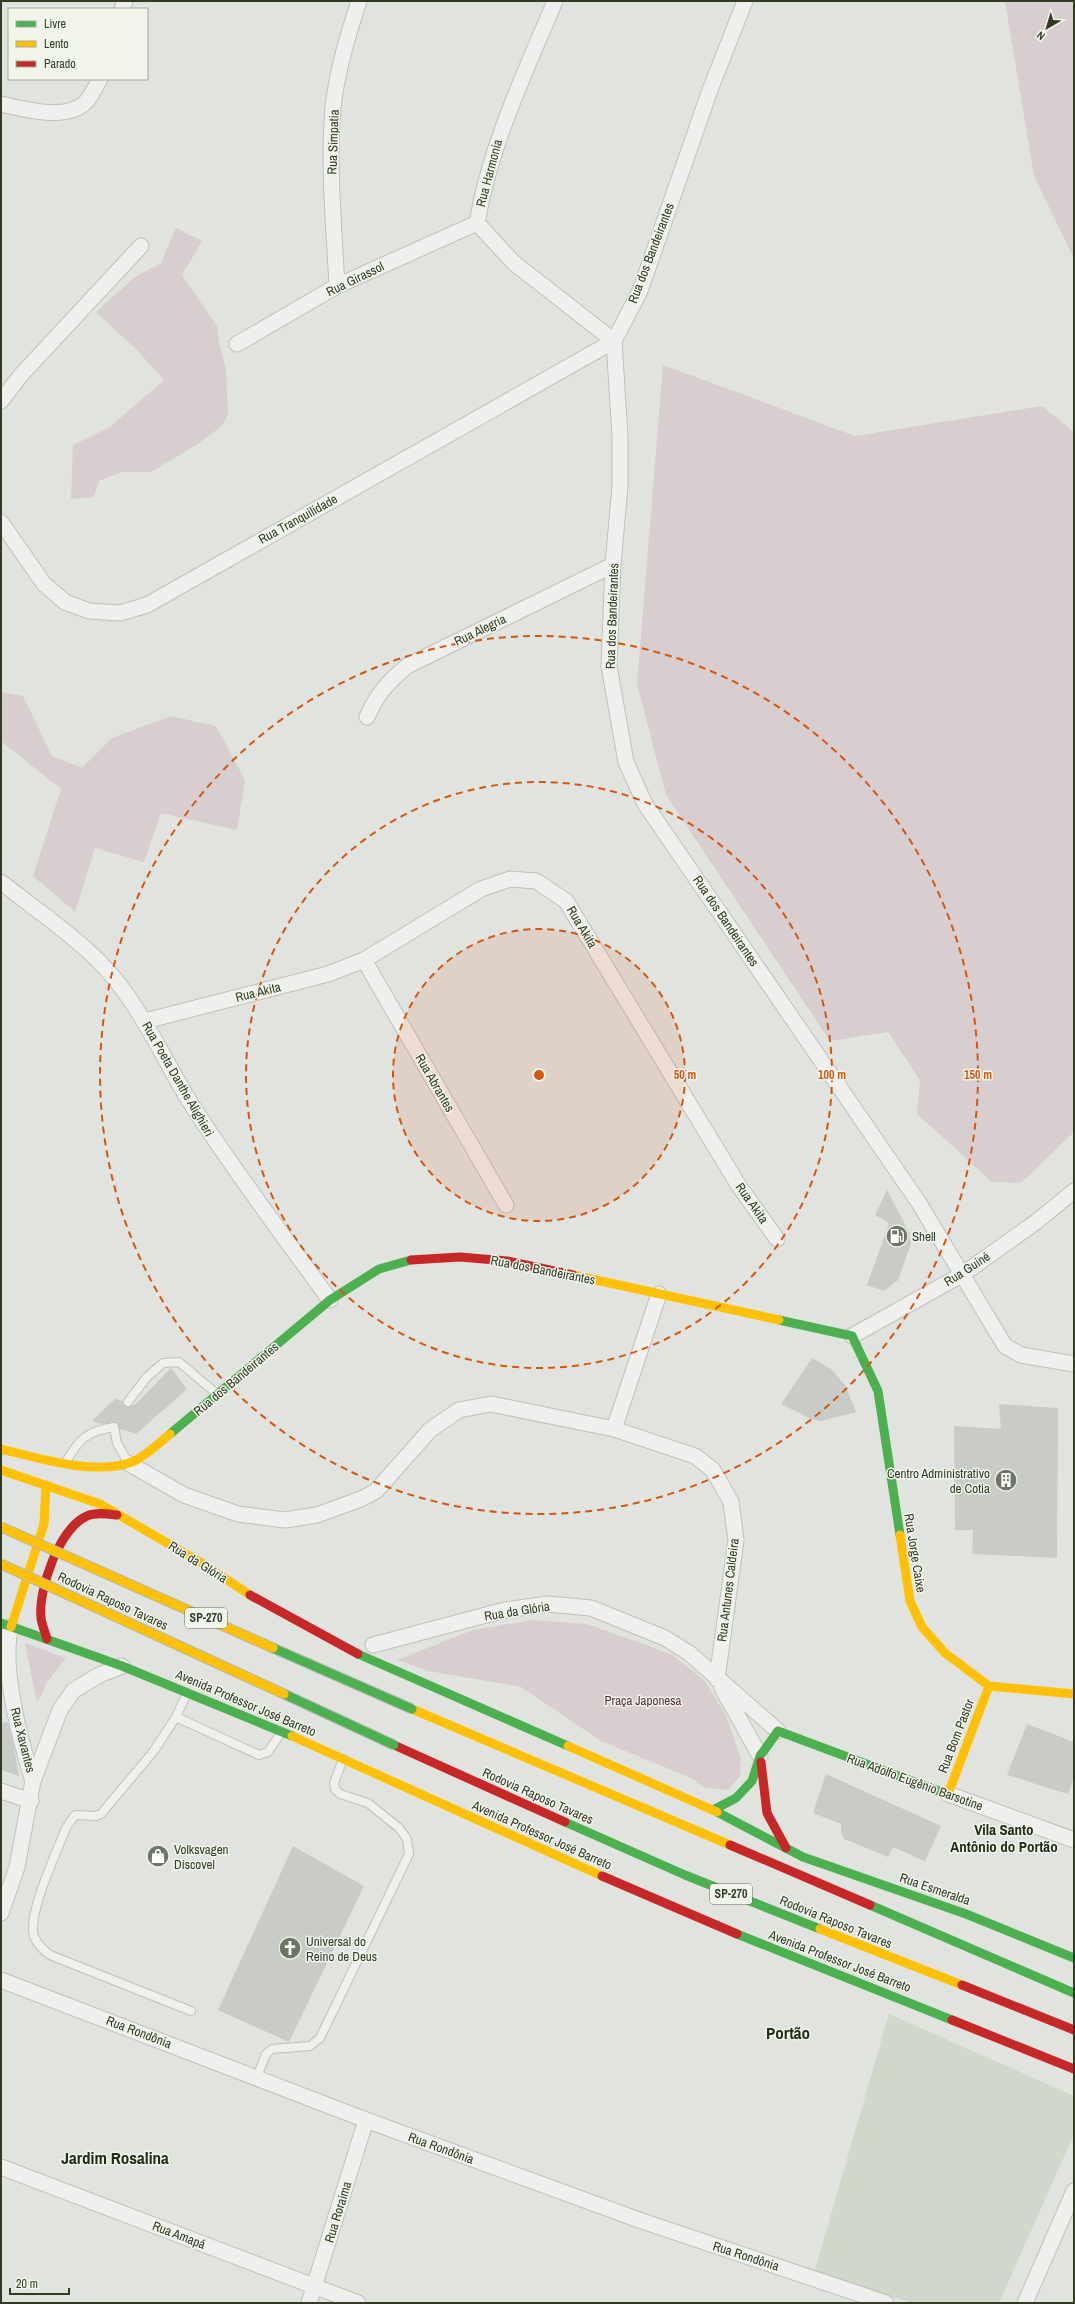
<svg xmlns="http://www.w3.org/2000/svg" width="1075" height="2304" viewBox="0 0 1075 2304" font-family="'Archivo Narrow',sans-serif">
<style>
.built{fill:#d1d7cb}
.green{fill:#d8ced0}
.building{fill:#c9cbc6}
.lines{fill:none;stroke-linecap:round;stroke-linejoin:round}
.lane-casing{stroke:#bfc1bc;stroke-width:10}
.street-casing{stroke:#bfc1bc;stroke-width:17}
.lane{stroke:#eff0ed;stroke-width:8}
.street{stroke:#eff0ed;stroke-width:15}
.fast{stroke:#4caf50;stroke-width:9}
.slow{stroke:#ffc107;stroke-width:9}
.jam{stroke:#c62828;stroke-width:9}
.fast-bridge-casing{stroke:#b4b8b0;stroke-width:11;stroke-linecap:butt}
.slow-bridge-casing{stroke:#b4b8b0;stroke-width:11;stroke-linecap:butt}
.fast-bridge{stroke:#4caf50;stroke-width:9}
.slow-bridge{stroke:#ffc107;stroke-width:9}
.ring{fill:none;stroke:#d6560e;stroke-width:2;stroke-dasharray:7 5}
.labels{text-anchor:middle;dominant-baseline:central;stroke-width:3;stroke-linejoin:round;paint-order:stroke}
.shield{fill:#f0f4ea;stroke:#6b7360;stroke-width:1}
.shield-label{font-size:12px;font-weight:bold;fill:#323c25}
.street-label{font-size:13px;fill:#323c25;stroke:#f0f4ea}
.poi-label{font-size:13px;fill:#323c25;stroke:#f0f4ea;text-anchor:start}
.park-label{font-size:13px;fill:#583240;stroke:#f0f4ea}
.quarter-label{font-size:15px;font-weight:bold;fill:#232c17;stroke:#f0f4ea}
.district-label{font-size:17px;font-weight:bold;fill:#232c17;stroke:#f0f4ea}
.centre{fill:#d6560e;stroke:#f0f4ea;stroke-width:2}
.ring-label{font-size:12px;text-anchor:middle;font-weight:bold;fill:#d6560e;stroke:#f0f4ea;stroke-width:3;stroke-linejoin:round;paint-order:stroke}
</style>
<rect width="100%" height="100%" fill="#e1e3de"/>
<polygon class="built" points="889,2014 1074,2096 1074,2134 999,2303 913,2303 814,2273"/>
<g class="green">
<polygon points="1005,1 1074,1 1074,259 1034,176"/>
<polygon points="176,228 202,241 182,275 217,326 220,346 226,370 228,415 222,426 196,445 151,472 121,472 99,481 94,497 71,499 73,445 110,427 164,380 136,349 96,312 135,277 161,263"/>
<polygon points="663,365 855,436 1042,406 1074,432 1074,1132 1021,1183 992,1182 917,1114 920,1080 888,1032 830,1041 666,795 637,684"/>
<polygon points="1,692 23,696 52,756 82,768 112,738 171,716 216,726 245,780 237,830 161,813 144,862 95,848 75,912 33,876 61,789 1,741"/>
<polygon points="533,1620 587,1624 671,1654 704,1680 726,1715 741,1759 740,1776 728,1790 705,1788 689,1777 601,1741 521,1687 429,1671 397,1660 473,1630"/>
<polygon points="25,1643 66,1658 48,1681 37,1703"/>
</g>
<g class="building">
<polygon points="887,1190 911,1236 909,1235 911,1244 898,1280 884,1291 867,1285 889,1223 875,1215"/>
<polygon points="812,1358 831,1369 845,1385 856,1412 822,1421 811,1419 781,1404"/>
<polygon points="171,1368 187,1389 136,1434 120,1429 115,1422 102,1424 92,1421 115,1399 123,1401 123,1404 127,1407 136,1404"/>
<polygon points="999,1404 1058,1408 1057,1558 972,1554 973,1530 955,1530 954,1426 1001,1429"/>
<polygon points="8,1722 13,1742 19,1776 1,1770 1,1723"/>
<polygon points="1027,1724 1074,1742 1074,1778 1068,1794 1007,1775"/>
<polygon points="826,1774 941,1826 925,1861 893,1847 888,1857 852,1842 844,1839 841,1832 841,1824 813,1813"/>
<polygon points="293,1846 364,1886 289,2042 218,2010"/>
</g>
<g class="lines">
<g class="lane-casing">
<g id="lane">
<polyline points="128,1402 146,1378 163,1363 179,1362 217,1394"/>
<path d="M 66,1462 C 79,1439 87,1431 114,1427 L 117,1443 L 127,1461"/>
<polyline points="187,1693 176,1717 259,1755 268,1752 281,1733"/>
<path d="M 176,1717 L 153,1752 L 101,1814 L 96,1816 L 75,1815 L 66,1828 C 57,1851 27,1915 34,1936 C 37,1945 44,1950 50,1955 L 191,2011"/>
<polyline points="257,2077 266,2054 272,2049 310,2046 320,2038 409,1854 407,1839 399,1828 368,1803 340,1794 335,1789 334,1783 343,1759"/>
</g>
</g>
<g class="street-casing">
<g id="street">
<polyline points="745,1 710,90 640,291 614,341 620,437 620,486 613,565 609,666 626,762 645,804 919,1203 1005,1346 1021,1355 1074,1364"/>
<polyline points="122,9 125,1"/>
<path d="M 1,104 C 24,109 65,121 85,103 C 91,97 96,86 100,79"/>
<path d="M 477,223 C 490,145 525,73 555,1"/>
<polyline points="477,223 514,263 614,341"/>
<path d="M 337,286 C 334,227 328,166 333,107 C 337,71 348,35 359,1"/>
<polyline points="237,344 337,286 477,223"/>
<polyline points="1,401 21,375 141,246"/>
<polyline points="1,522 44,584 65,602 89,611 120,613 147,605 614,341"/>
<path d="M 367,717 C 377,694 388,682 407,666 L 613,565"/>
<path d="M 1,882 C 36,910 87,944 114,978 C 146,1017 166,1064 193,1107 C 236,1173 283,1236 330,1300"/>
<polyline points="364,960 506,1205"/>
<polyline points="145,1021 328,974 364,960 481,889 510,879 536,881 566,901 739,1186 777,1239"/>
<polyline points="852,1336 963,1274 1036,1222 1074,1191"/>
<polyline points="614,1429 659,1294"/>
<polyline points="128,1463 184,1495 238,1514 285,1520 317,1515 361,1499 376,1491 430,1430 459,1410 491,1404 614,1429 695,1456 713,1470 731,1502 736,1540 717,1679"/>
<path d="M 11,1627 C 0,1665 21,1744 33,1781"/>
<polyline points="373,1645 505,1610 548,1604 591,1608 665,1638 689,1653 778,1731"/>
<polyline points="722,1688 760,1756"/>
<polyline points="1,1791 31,1801"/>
<polyline points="948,1794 1074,1840"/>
<polyline points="1,1913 17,1867 33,1781 60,1710 73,1691 99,1675 122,1666"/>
<polyline points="1,1980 366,2120 639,2220 886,2303"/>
<polyline points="1,2167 358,2303"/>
<polyline points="309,2303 366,2120"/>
<polyline points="1025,2303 1074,2191"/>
</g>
</g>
<use href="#lane" class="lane"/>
<use href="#street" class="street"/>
<g class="fast">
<polyline points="779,1320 852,1336 878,1391 900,1535"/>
<polyline points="170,1434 330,1300 379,1269 411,1260"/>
<polyline points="1,1623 122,1666 292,1736"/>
<polyline points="358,1654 568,1746"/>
<polyline points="713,1810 736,1798 752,1781 760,1756 778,1731 944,1793"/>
<polyline points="717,1812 803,1857 966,1914 1074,1958"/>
<polyline points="565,1822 685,1875 820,1929"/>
<polyline points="870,1905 1074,1993"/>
<polyline points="737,1934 952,2020"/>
</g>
<g class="slow">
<polyline points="573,1275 779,1320"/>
<path d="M 1,1449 C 38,1458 95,1476 132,1462 C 146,1456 158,1444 170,1434"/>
<polyline points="1,1470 100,1504 205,1565 250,1595"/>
<polyline points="900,1535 910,1601 922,1627 945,1653 989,1686 1074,1694"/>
<polyline points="11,1627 44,1524 46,1485"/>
<polyline points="412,1709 730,1845"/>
<polyline points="292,1736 602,1876"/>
<polyline points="568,1746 717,1812"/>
<polyline points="944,1793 948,1794 989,1686"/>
<polyline points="820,1929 962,1985"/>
</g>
<g class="jam">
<polyline points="411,1260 460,1257 507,1261 573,1275"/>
<polyline points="250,1595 358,1654"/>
<path d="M 47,1639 C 45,1632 42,1625 41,1618 C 38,1590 59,1528 87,1516 C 96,1512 108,1514 117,1515"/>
<polyline points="394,1745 565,1822"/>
<polyline points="761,1762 767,1813 786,1848"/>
<polyline points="730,1845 870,1905"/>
<polyline points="602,1876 737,1934"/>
<polyline points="962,1985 1074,2030"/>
<polyline points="952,2020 1074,2069"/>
</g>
<g class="fast-bridge-casing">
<g id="fast-bridge">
<polyline points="273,1648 412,1709"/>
<polyline points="284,1694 394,1745"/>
</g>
</g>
<g class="slow-bridge-casing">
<g id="slow-bridge">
<polyline points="1,1527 273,1648"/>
<polyline points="1,1564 284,1694"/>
</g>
</g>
<use href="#fast-bridge" class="fast-bridge"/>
<use href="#slow-bridge" class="slow-bridge"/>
</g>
<circle cx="539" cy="1075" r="146" fill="#d6560e" fill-opacity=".12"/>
<g class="ring">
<circle cx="539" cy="1075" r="146"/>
<circle cx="539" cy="1075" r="293"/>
<circle cx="539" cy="1075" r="439"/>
</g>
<defs>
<g id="fuel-disc" transform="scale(1.15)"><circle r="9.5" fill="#6f7666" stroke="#f0f4ea"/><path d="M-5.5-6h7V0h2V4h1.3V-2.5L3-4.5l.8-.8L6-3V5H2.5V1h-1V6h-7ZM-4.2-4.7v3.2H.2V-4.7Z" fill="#fff"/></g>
<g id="building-disc" transform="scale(1.15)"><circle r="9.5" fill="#6f7666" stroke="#f0f4ea"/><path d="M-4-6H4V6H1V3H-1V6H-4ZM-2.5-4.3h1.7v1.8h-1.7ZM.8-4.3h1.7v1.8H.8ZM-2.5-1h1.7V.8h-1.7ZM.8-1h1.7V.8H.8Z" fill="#fff"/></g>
<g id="shop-disc" transform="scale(1.15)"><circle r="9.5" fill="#6f7666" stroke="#f0f4ea"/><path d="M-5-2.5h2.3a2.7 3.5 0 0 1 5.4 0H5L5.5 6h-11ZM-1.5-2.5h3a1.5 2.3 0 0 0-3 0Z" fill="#fff"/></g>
<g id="church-disc" transform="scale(1.15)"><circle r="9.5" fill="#6f7666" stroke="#f0f4ea"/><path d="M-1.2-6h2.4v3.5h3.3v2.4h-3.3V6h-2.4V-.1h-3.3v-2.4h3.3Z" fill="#fff"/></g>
</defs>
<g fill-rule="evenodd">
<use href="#fuel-disc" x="897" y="1236"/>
<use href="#building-disc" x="1006" y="1480"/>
<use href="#shop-disc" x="158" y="1856"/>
<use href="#church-disc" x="290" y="1948"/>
</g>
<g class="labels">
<g class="shield">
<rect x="185" y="1608" width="42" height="20" rx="3"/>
<rect x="710" y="1884" width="42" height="20" rx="3"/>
</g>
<g class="shield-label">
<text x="206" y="1618">SP-270</text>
<text x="731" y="1894">SP-270</text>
</g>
<g class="street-label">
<text transform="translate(333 142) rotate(-88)">Rua Simpatia</text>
<text transform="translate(489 173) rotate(-75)">Rua Harmonia</text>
<text transform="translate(651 253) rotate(-69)">Rua dos Bandeirantes</text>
<text transform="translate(355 279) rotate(-26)">Rua Girassol</text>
<text transform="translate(298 519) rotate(-29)">Rua Tranquilidade</text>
<text transform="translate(612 616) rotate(-88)">Rua dos Bandeirantes</text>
<text transform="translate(480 630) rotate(-26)">Rua Alegria</text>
<text transform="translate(726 921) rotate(56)">Rua dos Bandeirantes</text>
<text transform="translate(582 927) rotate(59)">Rua Akita</text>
<text transform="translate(258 992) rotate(-14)">Rua Akita</text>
<text transform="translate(178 1079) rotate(60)">Rua Poeta Danthe Alighieri</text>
<text transform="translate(435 1083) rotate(60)">Rua Abrantes</text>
<text transform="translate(752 1203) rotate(55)">Rua Akita</text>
<text transform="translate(967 1269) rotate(-33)">Rua Guiné</text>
<text transform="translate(543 1270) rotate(11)">Rua dos Bandeirantes</text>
<text transform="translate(236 1379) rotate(-40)">Rua dos Bandeirantes</text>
<text transform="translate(915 1553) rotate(81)">Rua Jorge Caixe</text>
<text transform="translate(198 1562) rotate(32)">Rua da Glória</text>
<text transform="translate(728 1590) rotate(-83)">Rua Antunes Caldeira</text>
<text transform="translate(113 1601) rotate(25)">Rodovia Raposo Tavares</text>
<text transform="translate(517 1611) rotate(-9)">Rua da Glória</text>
<text transform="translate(246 1703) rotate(23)">Avenida Professor José Barreto</text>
<text transform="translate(956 1736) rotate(-69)">Rua Bom Pastor</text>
<text transform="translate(23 1740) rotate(76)">Rua Xavantes</text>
<text transform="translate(915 1782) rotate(20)">Rua Adolfo Eugênio Barsotine</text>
<text transform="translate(538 1796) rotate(24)">Rodovia Raposo Tavares</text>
<text transform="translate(542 1835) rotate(24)">Avenida Professor José Barreto</text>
<text transform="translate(935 1889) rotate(19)">Rua Esmeralda</text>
<text transform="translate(836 1922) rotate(22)">Rodovia Raposo Tavares</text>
<text transform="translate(840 1961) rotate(21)">Avenida Professor José Barreto</text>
<text transform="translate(139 2032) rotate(21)">Rua Rondônia</text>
<text transform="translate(441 2148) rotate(20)">Rua Rondônia</text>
<text transform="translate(338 2212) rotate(-73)">Rua Roraima</text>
<text transform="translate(179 2235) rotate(21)">Rua Amapá</text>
<text transform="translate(746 2256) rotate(18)">Rua Rondônia</text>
</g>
<g class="poi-label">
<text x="912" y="1236">Shell</text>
<text x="990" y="1473" text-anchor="end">Centro Administrativo<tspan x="990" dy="15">de Cotia</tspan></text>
<text x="174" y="1849">Volksvagen<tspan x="174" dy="15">Discovel</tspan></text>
<text x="306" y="1941">Universal do<tspan x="306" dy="15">Reino de Deus</tspan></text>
</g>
<g class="park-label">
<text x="643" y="1700">Praça Japonesa</text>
</g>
<g class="quarter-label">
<text x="1004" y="1829">Vila Santo<tspan x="1004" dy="17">Antônio do Portão</tspan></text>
</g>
<g class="district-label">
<text x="788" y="2032">Portão</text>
<text x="115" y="2157">Jardim Rosalina</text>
</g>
</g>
<circle cx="539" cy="1075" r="6" class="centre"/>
<g class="ring-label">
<text x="685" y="1079">50 m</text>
<text x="832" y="1079">100 m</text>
<text x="978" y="1079">150 m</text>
</g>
<rect width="1075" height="2304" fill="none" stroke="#323c25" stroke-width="4"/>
<rect x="8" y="8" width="140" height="72" fill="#f0f4ea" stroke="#a4aa9b"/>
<rect x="16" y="21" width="20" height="6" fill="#4caf50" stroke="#a4aa9b"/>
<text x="44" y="28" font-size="12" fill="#323c25">Livre</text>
<rect x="16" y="41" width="20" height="6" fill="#ffc107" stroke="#a4aa9b"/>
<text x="44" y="48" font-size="12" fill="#323c25">Lento</text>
<rect x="16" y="61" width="20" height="6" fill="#c62828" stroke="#a4aa9b"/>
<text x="44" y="68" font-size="12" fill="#323c25">Parado</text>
<g transform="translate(1047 28) rotate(218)" stroke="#f0f4ea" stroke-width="3" paint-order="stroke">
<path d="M0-3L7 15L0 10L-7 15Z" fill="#323c25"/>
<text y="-6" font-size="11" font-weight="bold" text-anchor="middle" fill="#323c25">N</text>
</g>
<path d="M10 2288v6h59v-6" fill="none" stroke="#323c25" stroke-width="2"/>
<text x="16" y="2288" font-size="12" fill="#323c25" stroke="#f0f4ea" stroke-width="3" paint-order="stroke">20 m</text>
</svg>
